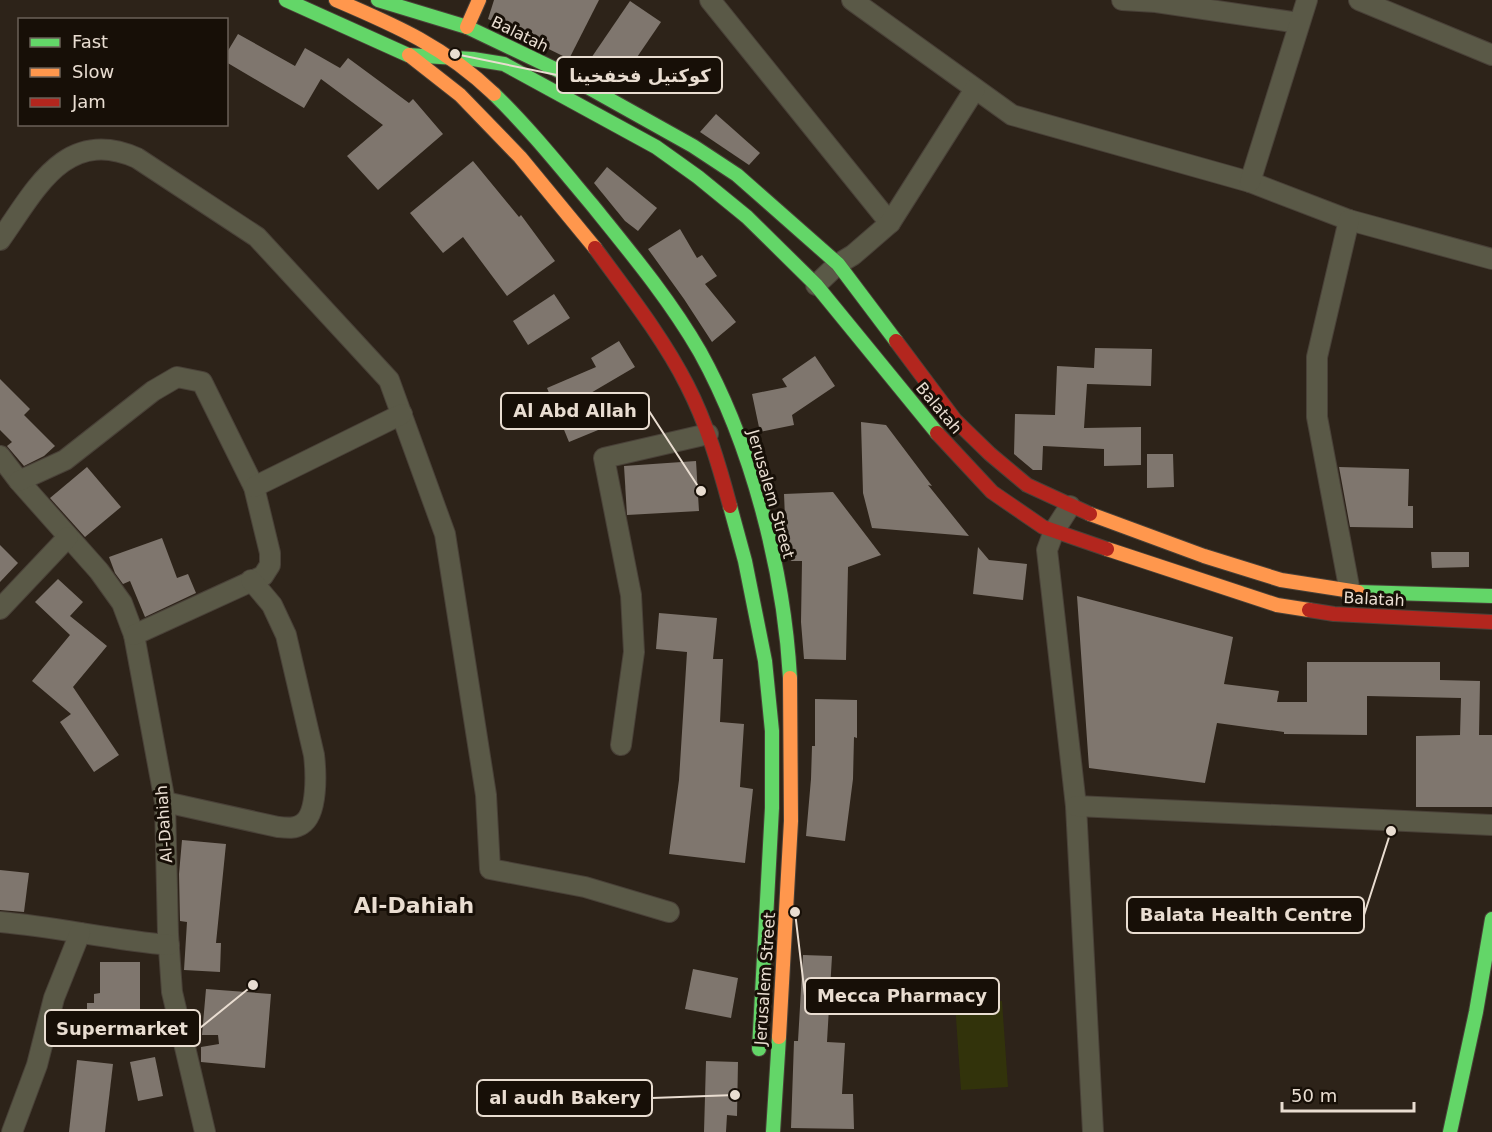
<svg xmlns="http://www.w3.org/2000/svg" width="1492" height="1132" viewBox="0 0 1492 1132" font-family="'DejaVu Sans',Cairo,sans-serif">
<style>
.green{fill:#32330b}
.building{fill:#7f766e}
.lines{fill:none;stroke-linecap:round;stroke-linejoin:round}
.street-casing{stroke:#494138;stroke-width:22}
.fast-casing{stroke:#494138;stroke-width:16}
.slow-casing{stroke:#494138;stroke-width:16}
.jam-casing{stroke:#494138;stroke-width:16}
.street{stroke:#5a5947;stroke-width:20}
.fast{stroke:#63d668;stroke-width:14}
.slow{stroke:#ff974d;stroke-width:14}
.jam{stroke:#b3261e;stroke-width:14}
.labels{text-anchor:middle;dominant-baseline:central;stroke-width:6;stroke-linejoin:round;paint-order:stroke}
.street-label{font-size:16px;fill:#e9ddd1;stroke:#170f07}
.district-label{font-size:22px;font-weight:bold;fill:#e9ddd1;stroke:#170f07}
.leader{fill:none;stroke:#e9ddd1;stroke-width:2}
.callout-dot{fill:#e9ddd1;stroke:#170f07;stroke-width:2}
.callout{fill:#170f07;stroke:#e9ddd1;stroke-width:2}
.callout-label{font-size:18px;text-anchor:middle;font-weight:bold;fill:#e9ddd1}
</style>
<rect width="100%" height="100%" fill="#2d2319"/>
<polygon class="green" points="1002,1001 1008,1087 961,1090 955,1003"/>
<g class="building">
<polygon points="494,0 599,0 569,59 488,19"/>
<polygon points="630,1 661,22 618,85 585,67"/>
<polygon points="238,34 295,66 305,48 340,68 348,58 409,103 413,99 443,134 378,190 347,156 383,125 321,79 304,108 226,62 226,54"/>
<polygon points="716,114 760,153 749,165 700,132"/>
<polygon points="473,161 519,217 521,215 555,261 507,296 463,237 443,253 410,213"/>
<polygon points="607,167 657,208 638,231 625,221 594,183"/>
<polygon points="680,229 697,258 702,255 717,276 705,284 736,322 712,342 684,299 648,249"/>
<polygon points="554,294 570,318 528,345 513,321"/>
<polygon points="619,341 635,367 589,394 603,428 569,442 547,388 596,367 591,358"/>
<polygon points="1095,348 1152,349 1151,386 1087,384 1084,428 1141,427 1141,465 1104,466 1104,449 1043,446 1042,470 1033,470 1014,454 1015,414 1055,415 1057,366 1094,368"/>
<polygon points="815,356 835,386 792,415 794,425 760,432 752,394 787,387 782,379"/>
<polygon points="0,379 30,409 24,415 55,446 44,456 24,466 7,446 12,442 0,430"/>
<polygon points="861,422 886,425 932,486 928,485 969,536 872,528 863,493"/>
<polygon points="1147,454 1173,454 1174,487 1147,488"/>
<polygon points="696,461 699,511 627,515 624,466"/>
<polygon points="87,467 121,507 85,537 50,498"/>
<polygon points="1339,467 1409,469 1408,506 1413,506 1413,528 1350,527"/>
<polygon points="833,492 881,555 848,567 846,660 804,659 801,622 802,561 791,561 786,542 784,494"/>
<polygon points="162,538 177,578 188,574 196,593 145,617 130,581 123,584 115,573 109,557"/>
<polygon points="0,545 18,563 0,582"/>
<polygon points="978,547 989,560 1027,564 1023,600 973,594"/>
<polygon points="1431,552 1469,552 1469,567 1432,568"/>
<polygon points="58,579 83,602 70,616 107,646 73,687 119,755 94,772 60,722 71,714 32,681 70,635 35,602"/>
<polygon points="1077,596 1233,637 1224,684 1279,691 1277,702 1307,702 1307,662 1440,662 1440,680 1480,681 1479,735 1492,735 1492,807 1416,807 1416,736 1460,735 1461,698 1367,696 1367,735 1284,734 1284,732 1217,723 1205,783 1089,768"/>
<polygon points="659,613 717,618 713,659 723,659 720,722 744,724 740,787 753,789 745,863 669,854 679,780 687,652 656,649"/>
<polygon points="815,699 857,700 857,738 854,737 853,779 845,841 806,836 811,779 812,746 815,746"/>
<polygon points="182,840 226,844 216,943 221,943 220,972 184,970 187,922 180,921 179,874"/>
<polygon points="0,870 29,873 24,912 0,910"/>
<polygon points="803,955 832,956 827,1042 845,1043 842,1094 853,1094 854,1129 791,1128 794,1041 798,1041"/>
<polygon points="100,962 140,962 140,1036 124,1036 119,1010 116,1036 87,1036 87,1003 94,1003 94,994 100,993"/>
<polygon points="693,969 738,978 731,1018 685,1009"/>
<polygon points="206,989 271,994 265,1068 201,1062 201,1047 219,1044 218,1035 202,1035"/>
<polygon points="155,1057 163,1096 138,1101 130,1062"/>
<polygon points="77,1060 113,1064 105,1132 69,1132"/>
<polygon points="706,1061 738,1062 737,1116 727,1115 726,1132 704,1132"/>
</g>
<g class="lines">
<g class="street-casing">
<g id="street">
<polyline points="710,0 890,223"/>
<polyline points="852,0 1012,115 1250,182 1349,220 1492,259"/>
<polyline points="1122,0 1156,2 1299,23"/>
<polyline points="1359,0 1492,55"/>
<polyline points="1250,182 1307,0"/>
<polyline points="1349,220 1317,357 1317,417 1350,592"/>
<path d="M 0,240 C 35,191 65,126 137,158 L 257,237 L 389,380 L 445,534 L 486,795 L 490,869 L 585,887 L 669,912"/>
<polyline points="816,285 838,264 853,255 890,223 975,89"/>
<polyline points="0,456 19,481 99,571 122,603 134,635 165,802 168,934 172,992 205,1132"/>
<polyline points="19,481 65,460 153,391 177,377 202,382 254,487 270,553 270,565 263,576 134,635"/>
<polyline points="254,487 402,414"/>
<polyline points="1070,506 1054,531 1047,550 1076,806 1093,1132"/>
<polyline points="0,609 68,537"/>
<polyline points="621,745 634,652 631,595 604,458 708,434"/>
<path d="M 165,802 L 278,827 C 287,828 295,829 302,824 C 318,814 316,772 314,755 L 286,635 L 272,605 L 251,580"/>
<polyline points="1076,806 1492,825"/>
<path d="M 0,922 C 57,927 112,940 169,945"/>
<polyline points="12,1132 37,1065 54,998 80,933"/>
</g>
</g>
<g class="fast-casing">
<g id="fast">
<polyline points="286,0 408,55 473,59 504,64 656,147 698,177 747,217 816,285 937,433"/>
<polyline points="378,0 467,27 557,70 693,146 737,175 838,264 896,341"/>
<path d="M 494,94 C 530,129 561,168 593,206 C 631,253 670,300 700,352 C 752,446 784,571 790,678"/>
<polyline points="730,506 745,561 765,661 772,731 772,808 759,1049"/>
<polyline points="1358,592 1492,596"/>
<polyline points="773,1132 779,1037"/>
<polyline points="1450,1132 1476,1012 1492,919"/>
</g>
</g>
<g class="slow-casing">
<g id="slow">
<path d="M 336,0 C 397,26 445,47 494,94"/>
<polyline points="467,27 479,0"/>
<polyline points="409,55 460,95 520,157 595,248"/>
<polyline points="1090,514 1204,556 1281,580 1358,592"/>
<polyline points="1107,549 1277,605 1309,610"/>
<polyline points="779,1037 791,821 790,678"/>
</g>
</g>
<g class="jam-casing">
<g id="jam">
<path d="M 595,248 C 627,292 662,336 687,385 C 707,424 719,465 730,506"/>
<polyline points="896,341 955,420 990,454 1027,485 1090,514"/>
<polyline points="937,433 992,492 1043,527 1107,549"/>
<polyline points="1309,610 1334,614 1492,622"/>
</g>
</g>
<use href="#street" class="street"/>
<use href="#fast" class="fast"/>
<use href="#slow" class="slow"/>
<use href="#jam" class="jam"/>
</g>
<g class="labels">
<g class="street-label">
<text transform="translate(520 34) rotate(26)">Balatah</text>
<text transform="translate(939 408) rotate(50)">Balatah</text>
<text transform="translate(771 494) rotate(74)">Jerusalem Street</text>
<text transform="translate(1374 599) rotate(3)">Balatah</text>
<text transform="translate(164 824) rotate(-94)">Al-Dahiah</text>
<text transform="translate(765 979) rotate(-86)">Jerusalem Street</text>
</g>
<g class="district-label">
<text x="414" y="905">Al-Dahiah</text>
</g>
</g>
<path class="leader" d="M455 54L557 75M701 491L649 411M1391 831L1364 915M795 912L805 996M253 985L200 1028M735 1095L652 1098"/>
<g class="callout-dot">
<circle cx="455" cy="54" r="6"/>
<circle cx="701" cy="491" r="6"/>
<circle cx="1391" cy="831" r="6"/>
<circle cx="795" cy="912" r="6"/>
<circle cx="253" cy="985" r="6"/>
<circle cx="735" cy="1095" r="6"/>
</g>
<g class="callout">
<rect x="557" y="57" width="165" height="36" rx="6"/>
<rect x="501" y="393" width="148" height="36" rx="6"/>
<rect x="1127" y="897" width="237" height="36" rx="6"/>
<rect x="805" y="978" width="194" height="36" rx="6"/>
<rect x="45" y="1010" width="155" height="36" rx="6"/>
<rect x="477" y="1080" width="175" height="36" rx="6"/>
</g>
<g class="callout-label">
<text x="640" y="82">كوكتيل فخفخينا</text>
<text x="575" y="417">Al Abd Allah</text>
<text x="1246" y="921">Balata Health Centre</text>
<text x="902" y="1002">Mecca Pharmacy</text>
<text x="122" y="1035">Supermarket</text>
<text x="565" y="1104">al audh Bakery</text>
</g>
<rect x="18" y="18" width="210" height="108" fill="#170f07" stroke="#6b6158" stroke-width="1.5"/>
<rect x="30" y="38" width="30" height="9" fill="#63d668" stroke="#6b6158" stroke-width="1.5"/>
<text x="72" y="48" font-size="18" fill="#e9ddd1">Fast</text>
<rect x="30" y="68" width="30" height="9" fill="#ff974d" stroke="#6b6158" stroke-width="1.5"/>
<text x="72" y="78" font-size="18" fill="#e9ddd1">Slow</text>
<rect x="30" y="98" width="30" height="9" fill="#b3261e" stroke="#6b6158" stroke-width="1.5"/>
<text x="72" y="108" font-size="18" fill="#e9ddd1">Jam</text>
<path d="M1282 1102v9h132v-9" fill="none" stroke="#e9ddd1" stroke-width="3"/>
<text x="1291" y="1102" font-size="18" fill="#e9ddd1" stroke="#170f07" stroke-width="4.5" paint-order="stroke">50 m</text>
</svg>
